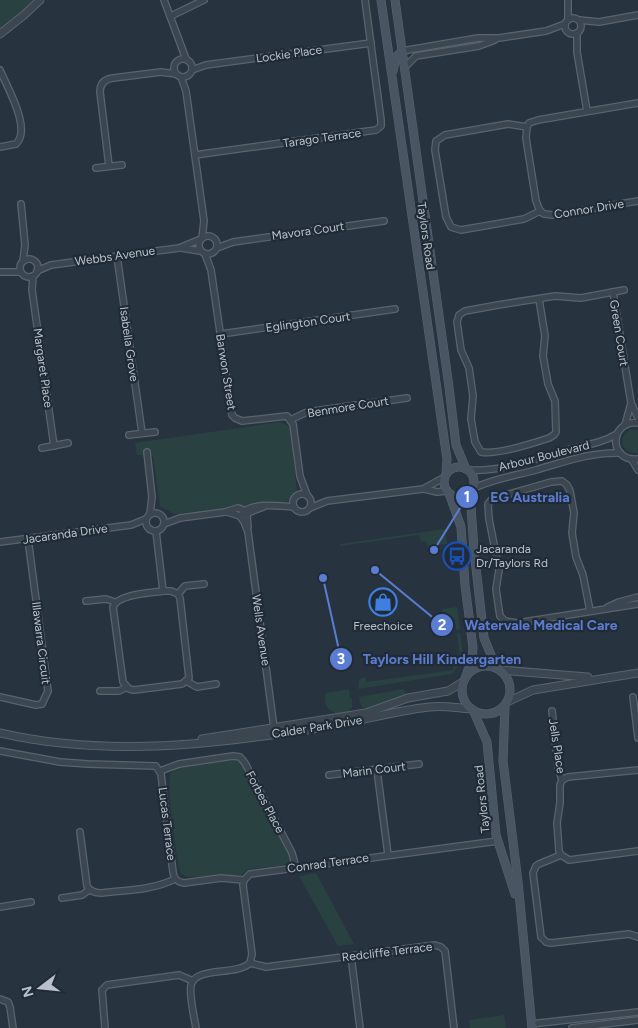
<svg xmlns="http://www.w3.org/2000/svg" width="638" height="1028" viewBox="0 0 638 1028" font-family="Figtree,sans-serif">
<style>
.green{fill:#294141}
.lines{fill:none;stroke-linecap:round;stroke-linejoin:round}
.minor-casing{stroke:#59646e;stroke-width:8}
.tertiary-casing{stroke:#59646e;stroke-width:9}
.secondary-casing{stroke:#59646e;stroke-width:9}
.minor{stroke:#3b4650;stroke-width:5.5}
.tertiary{stroke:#3b4650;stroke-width:7}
.secondary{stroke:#495563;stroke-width:8}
.labels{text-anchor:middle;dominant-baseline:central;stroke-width:4.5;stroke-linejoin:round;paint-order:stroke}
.street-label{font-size:12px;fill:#b8c1cb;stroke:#202b36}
.poi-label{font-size:12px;fill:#b8c1cb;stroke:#202b36;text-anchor:start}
.leader{fill:none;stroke:#5b7cd3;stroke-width:2}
.callout-dot{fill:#5b7cd3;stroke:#202b36;stroke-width:2}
.mark-label{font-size:15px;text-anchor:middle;font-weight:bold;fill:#fff}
.callout-label{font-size:14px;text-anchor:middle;font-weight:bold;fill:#5b7cd3;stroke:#202b36;stroke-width:4.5;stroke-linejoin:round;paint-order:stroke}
</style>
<rect width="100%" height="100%" fill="#273440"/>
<g class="green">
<polygon points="0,0 34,0 21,13 0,28"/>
<polygon points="280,422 290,427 297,491 289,501 174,514 160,506 153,456 137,455 135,443"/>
<path d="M 632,429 L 638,430 L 638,453 C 621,455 616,435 632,429 Z"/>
<polygon points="445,529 447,544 427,546 426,541 421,542 419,535 340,546 340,544"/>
<polygon points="457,607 460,629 456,630 455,620 449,620 448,615 443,615 442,609"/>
<path d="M 460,633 C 463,652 465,659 452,674 L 358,689 L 359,680 L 365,677 L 367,682 L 453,670 L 454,659 L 460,658 L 457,634 Z"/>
<path d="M 349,689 L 350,698 L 352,698 L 352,708 C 340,720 320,710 326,693 Z"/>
<path d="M 403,689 L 405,690 L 406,695 L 404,696 L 369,710 C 361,709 360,704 359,697 Z"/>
<path d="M 234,760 L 241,762 L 245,766 L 292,855 L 289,863 L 280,866 L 249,869 L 241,875 L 186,877 L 181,874 L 179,869 C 177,852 165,785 171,773 C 173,769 176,769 180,767 Z"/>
<polygon points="316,873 354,944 338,946 299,876"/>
<polygon points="504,1015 506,1028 470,1028 469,1020"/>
</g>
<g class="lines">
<g class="minor-casing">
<g id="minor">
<polyline points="164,0 186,59"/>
<polyline points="171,16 204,0"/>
<circle cx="573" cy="26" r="8"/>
<polyline points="568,20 568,0"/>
<polyline points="579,20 599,22 638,15"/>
<polyline points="577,33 577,52 587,111"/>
<polyline points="402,51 478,38 499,38 546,31 565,24"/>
<circle cx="183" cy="68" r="9"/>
<polyline points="405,67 416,56 479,46 495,40"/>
<path d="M 0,70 C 7,87 32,129 16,144 L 0,147"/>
<polyline points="192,70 206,65 371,43"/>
<polyline points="181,77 186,91 204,221 202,238"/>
<polyline points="527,127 526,138 536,201 540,211"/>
<polyline points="195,155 376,130 381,126 381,120 365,0"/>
<path d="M 109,166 L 100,92 C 100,83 105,79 113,78 L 161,72 L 176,74"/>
<polyline points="96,168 122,165"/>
<polyline points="21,204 25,245 23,261"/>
<polyline points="540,211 524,219 461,230 451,227 446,217 435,150 436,141 445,135 508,124 527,127 529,123 538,120 638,103"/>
<polyline points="540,211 544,214 553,215 638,201"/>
<circle cx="208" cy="245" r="9"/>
<polyline points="181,248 200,251"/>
<polyline points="217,248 233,242 384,221"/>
<polyline points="205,254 211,270 232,415 235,418 242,421 287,416 293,424 300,476 307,495"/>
<polyline points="117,256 142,433"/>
<circle cx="29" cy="268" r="9"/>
<polyline points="37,271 51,265 179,248 201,239"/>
<polyline points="0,272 20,272"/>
<polyline points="33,276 32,290 54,446"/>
<polyline points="613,292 631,403 638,418"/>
<path d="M 539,299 L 545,336 L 543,356 L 548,384 L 555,401 L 556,432 L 554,435 L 549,438 C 534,443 497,455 481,452 L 475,442 L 471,419 L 473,396 L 469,368 L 461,350 L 457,322 L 459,315 L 465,311 L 498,305 L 555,296 L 581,298 L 624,290"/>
<polyline points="221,334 395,309"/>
<polyline points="290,420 307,412 407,398"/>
<path d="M 638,423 C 609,420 608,462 638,459"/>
<polyline points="625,425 631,403"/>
<polyline points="129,435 155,432"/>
<polyline points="42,448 68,443"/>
<polyline points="147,452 152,497 150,514"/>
<polyline points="632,460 638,470"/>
<path d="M 469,470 C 503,472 537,458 570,449 C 586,445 602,443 617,434"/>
<polyline points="425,489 437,492 447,491"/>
<path d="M 472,489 C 492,479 514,476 536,470 C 564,462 590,452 620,453"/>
<circle cx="302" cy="503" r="9"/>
<polyline points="310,508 327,501 423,489 445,477"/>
<polyline points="227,512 240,516 263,507"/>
<path d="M 243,512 C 257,502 278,506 294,507"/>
<circle cx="155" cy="522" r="9"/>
<polyline points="240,516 244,522 248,532 274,728"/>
<polyline points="164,524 180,518 225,512 238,508 243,510 247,515 248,527"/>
<polyline points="156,531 163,591"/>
<polyline points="0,542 131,525 146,519"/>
<path d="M 163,591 L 171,591 L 178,594 L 180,598 L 189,678 L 182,684 L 134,690 L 129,689 L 123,682 L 113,607 C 118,594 150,593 163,591 Z"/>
<polyline points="178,594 185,586 204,584"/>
<polyline points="86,601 106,599 115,602"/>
<polyline points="608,607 619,602 638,597"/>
<polyline points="590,611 583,575 576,557 572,533 574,513 570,491 567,485 562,481 551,482 492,499 488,504 489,519 499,570 496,589 499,610 500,616 505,621 517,623 638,604"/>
<polyline points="186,681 197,687 216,684"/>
<polyline points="100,691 119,691 127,687"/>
<polyline points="0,697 36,705 42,704 48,691 28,539"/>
<polyline points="633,697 638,738"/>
<polyline points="552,711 558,767 562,780"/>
<path d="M 0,751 L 60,762 L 88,764 L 156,766 L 161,774 L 173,872 C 174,879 177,882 184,883 L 221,878 L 244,880"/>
<polyline points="377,770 388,855"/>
<polyline points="638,770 568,777 562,780 560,785 560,803 557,823 559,851 561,855 569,860 638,851"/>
<polyline points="160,771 179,764 233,756 240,757 245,763 292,853 296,868"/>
<polyline points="329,775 419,764"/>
<path d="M 80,832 L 87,886 C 90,892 96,893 102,893 C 127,890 153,890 175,879"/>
<polyline points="561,855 539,864 536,866 533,873 541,937 546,942 551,943 629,934 638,937"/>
<polyline points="62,898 82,895 89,890"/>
<polyline points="0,907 31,902"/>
<polyline points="351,956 360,1028"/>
<polyline points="250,963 252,954 243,885 244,880 250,874 498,841"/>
<polyline points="250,963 266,967 435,945 441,947 445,951 454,1028"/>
<polyline points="0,999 8,1002 10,1007 13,1028"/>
<polyline points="531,1024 638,1012"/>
<polyline points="105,1028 102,990 107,985 179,975 193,981"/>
<path d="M 196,1028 C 194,1016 189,996 191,985 C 196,966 236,976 250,963"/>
<polyline points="572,1028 638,1020"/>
</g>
</g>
<g class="tertiary-casing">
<g id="tertiary">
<polyline points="0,34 24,15 40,0"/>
<polyline points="500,670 588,677"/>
<polyline points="507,702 533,690 638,673"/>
<path d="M 0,733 C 107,758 218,744 325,727 C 360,721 394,711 429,707 C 443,705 457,708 471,709"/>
<polyline points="202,739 366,713 408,698 448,691 463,682"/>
</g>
</g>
<g class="secondary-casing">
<g id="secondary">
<polyline points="381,0 447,459 446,474"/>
<polyline points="395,0 449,387 456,445 466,469"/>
<polyline points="393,71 396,57 402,51"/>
<circle cx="459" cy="482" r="15"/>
<polyline points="470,492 474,550 484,638 496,667"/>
<polyline points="449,493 461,527 465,585 473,648 472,658 466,676"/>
<circle cx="486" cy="690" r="24"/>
<polyline points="505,705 503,761 518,882 532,1028"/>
<polyline points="473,710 487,742 496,835 515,894"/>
</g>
</g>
<use href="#minor" class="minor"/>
<use href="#tertiary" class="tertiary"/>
<use href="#secondary" class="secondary"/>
</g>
<defs>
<g id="bus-ring" transform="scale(1.4375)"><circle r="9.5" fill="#202b36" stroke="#1a4fb4" stroke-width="1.5"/><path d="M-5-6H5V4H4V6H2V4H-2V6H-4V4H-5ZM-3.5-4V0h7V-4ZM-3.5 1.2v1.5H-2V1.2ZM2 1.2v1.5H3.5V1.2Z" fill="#1a4fb4"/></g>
<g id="shop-ring" transform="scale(1.4375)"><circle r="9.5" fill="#202b36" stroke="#3f7fe0" stroke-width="1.5"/><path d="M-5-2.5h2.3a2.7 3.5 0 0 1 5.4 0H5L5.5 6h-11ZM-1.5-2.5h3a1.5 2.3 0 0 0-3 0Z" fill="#3f7fe0"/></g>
</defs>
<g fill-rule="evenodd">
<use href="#bus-ring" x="457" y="556"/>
<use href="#shop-ring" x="383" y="602"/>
</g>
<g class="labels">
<g class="street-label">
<text transform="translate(289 54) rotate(-8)">Lockie Place</text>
<text transform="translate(322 138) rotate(-8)">Tarago Terrace</text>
<text transform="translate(589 209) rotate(-9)">Connor Drive</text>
<text transform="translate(308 231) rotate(-8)">Mavora Court</text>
<text transform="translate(426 236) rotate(82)">Taylors Road</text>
<text transform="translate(115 256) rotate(-8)">Webbs Avenue</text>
<text transform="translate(308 322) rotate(-8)">Eglington Court</text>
<text transform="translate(619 333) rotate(81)">Green Court</text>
<text transform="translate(129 344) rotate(82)">Isabella Grove</text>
<text transform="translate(43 368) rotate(82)">Margaret Place</text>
<text transform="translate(226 372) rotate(81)">Barwon Street</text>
<text transform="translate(348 407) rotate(-9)">Benmore Court</text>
<text transform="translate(544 456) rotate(-14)">Arbour Boulevard</text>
<text transform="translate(65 534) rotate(-8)">Jacaranda Drive</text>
<text transform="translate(261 630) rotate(82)">Wells Avenue</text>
<text transform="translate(41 643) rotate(83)">Illawarra Circuit</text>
<text transform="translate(317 727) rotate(-9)">Calder Park Drive</text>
<text transform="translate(557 746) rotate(81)">Jells Place</text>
<text transform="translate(374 770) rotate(-7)">Marin Court</text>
<text transform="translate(482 799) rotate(-96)">Taylors Road</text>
<text transform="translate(265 802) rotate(62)">Forbes Place</text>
<text transform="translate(167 824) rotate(83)">Lucas Terrace</text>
<text transform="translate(328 863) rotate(-8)">Conrad Terrace</text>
<text transform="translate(387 952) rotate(-7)">Redcliffe Terrace</text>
</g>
<g class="poi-label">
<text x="476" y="549">Jacaranda<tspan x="476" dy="14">Dr/Taylors Rd</tspan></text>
<text x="383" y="626" text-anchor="middle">Freechoice</text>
</g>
</g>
<path class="leader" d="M434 550L467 497M375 570L442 625M323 578L341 659"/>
<g class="callout-dot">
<circle cx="434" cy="550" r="5"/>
<circle cx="375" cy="570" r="5"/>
<circle cx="323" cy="578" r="5"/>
<circle cx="467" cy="497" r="12"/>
<circle cx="442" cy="625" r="12"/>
<circle cx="341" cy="659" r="12"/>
</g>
<g class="mark-label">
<text x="467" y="502">1</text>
<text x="442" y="630">2</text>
<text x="341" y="664">3</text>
</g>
<g class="callout-label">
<text x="530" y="502">EG Australia</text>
<text x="541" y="630">Watervale Medical Care</text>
<text x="442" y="664">Taylors Hill Kindergarten</text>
</g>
<g transform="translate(40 988) rotate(254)" stroke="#202b36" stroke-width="4" paint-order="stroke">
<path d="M0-4L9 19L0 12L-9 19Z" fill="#b8c1cb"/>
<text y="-8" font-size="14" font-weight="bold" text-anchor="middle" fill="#b8c1cb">N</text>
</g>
</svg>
